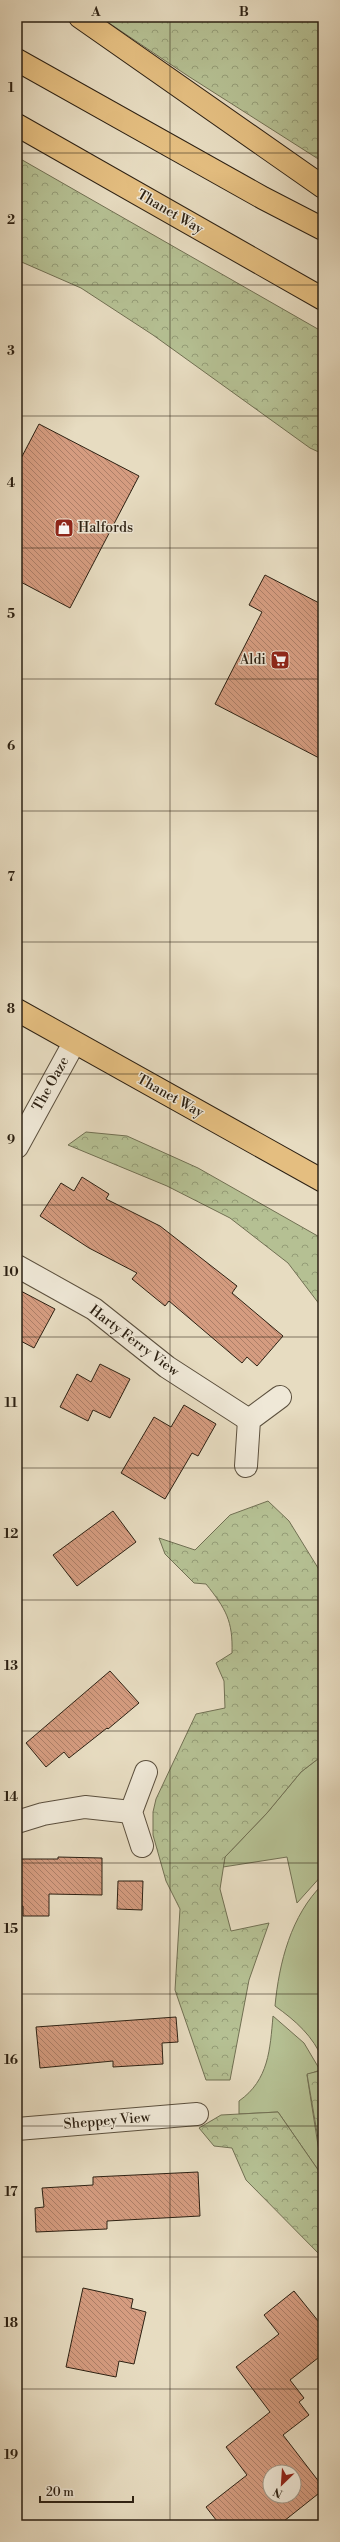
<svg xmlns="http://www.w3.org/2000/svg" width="340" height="2542" viewBox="0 0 340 2542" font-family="'Libre Bodoni',serif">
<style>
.green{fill:#b5c093;stroke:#717053}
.forest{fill:url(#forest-crowns);stroke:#717053}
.building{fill:url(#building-back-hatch);stroke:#2d2113;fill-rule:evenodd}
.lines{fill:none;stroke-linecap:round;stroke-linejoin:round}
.minor-casing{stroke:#5c503e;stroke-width:24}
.major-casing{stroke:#2d2113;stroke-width:24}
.highway-casing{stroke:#2d2113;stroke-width:24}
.minor{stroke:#efe8d7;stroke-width:22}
.major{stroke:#e4be80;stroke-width:22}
.highway{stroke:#e4be80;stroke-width:22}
.grid{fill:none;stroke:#2d2113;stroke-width:1;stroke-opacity:0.55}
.labels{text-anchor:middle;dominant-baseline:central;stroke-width:3;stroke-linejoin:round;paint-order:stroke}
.street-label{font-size:14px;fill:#2d2113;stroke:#efe8d7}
.poi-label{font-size:14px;fill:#2d2113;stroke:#efe8d7;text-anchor:start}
.neatline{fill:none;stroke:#2d2113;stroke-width:1.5}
.grid-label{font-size:13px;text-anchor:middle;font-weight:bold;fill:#2d2113}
</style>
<defs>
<pattern id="forest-crowns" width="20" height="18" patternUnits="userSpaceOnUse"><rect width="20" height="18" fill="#b5c093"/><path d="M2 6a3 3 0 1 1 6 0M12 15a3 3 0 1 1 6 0" fill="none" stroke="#949c77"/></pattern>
<pattern id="building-back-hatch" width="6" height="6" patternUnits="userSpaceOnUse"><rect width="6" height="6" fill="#d59c80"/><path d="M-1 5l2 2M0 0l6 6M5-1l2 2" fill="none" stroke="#ad7f68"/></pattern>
</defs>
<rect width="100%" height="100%" fill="#e7dcc1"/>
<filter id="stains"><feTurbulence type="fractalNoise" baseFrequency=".005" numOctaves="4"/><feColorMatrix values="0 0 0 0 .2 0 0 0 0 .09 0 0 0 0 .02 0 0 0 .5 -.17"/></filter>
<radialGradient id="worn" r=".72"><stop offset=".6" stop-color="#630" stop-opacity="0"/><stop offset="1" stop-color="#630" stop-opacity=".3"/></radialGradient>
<g class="green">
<polygon points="323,1755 323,1874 297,1903 287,1857 223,1867 225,1857 267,1813 301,1772"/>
<path d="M 323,1884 L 323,2060 C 313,2036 296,2021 275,2006 C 279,1963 291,1915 323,1884 Z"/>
<path d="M 273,2016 L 304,2043 L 320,2070 L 307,2075 L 323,2177 L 278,2112 L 239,2114 L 239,2101 C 269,2080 270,2049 273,2016 Z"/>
</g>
<g class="forest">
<polygon points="100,17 323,17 323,162 188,76"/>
<polygon points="17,157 323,332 323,454 310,448 153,335 81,288 17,260"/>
<polygon points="86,1132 127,1136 198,1168 323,1239 323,1309 288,1263 230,1218 167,1186 68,1145"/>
<path d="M 268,1501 L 289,1521 L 323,1576 L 323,1755 L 301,1772 L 267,1813 L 225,1857 L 220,1889 L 231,1931 L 269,1923 L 249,1980 L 230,2080 L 206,2080 L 175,1990 L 180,1909 L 166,1881 L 153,1835 L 153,1812 L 156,1799 L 196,1714 L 225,1708 L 224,1681 L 216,1663 L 232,1653 C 233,1621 226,1609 206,1584 L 194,1583 L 165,1554 L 159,1538 L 195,1550 L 230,1515 Z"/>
<polygon points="323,2070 323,2168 307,2074"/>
<polygon points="278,2112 323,2177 323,2258 246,2180 232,2148 214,2146 199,2128 221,2115"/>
</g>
<g class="building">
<polygon points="39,424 139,476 70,608 17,580 17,466"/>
<polygon points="265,575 323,605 323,760 215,704 262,612 249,605"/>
<polygon points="82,1177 109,1194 106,1199 160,1226 237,1286 232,1293 283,1336 257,1366 247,1357 242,1363 169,1301 165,1306 132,1279 137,1273 89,1248 40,1216 61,1183 74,1191"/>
<polygon points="17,1289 55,1309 34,1348 17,1339"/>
<polygon points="100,1364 130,1379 110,1418 93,1410 88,1421 60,1407 77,1374 91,1382"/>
<polygon points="184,1405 216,1424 198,1456 192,1453 165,1499 121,1473 154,1417 171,1427"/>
<polygon points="113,1511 136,1542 77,1586 53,1555"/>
<polygon points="110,1671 139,1703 108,1729 107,1728 69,1758 64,1752 46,1767 26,1743"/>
<polygon points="58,1857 102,1858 102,1895 49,1894 49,1916 23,1916 23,1906 17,1906 17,1859 58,1859"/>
<polygon points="118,1881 143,1881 142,1910 117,1909"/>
<polygon points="176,2017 178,2042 162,2043 163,2064 113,2067 113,2061 40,2068 36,2027"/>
<polygon points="198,2172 200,2216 107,2221 107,2229 36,2232 35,2208 44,2207 42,2188 93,2185 93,2177"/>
<polygon points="83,2288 133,2299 131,2308 146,2312 134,2364 119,2361 116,2377 66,2367"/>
<path d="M 294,2291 L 323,2327 L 323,2354 L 290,2380 L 304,2398 L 299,2402 L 309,2415 L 283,2435 L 323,2487 L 323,2490 L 279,2525 L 220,2525 L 206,2507 L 247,2475 L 226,2447 L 270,2412 L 236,2367 L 279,2334 L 264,2315 ZM 270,2472 L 294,2472 L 294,2496 L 270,2496 Z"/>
</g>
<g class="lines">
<g class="minor-casing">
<g id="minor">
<polyline points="17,1147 74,1043"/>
<polyline points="17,1266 94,1309 167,1367 249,1420"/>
<polyline points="246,1466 249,1420 280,1397"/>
<polyline points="17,1822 43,1814 85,1807 131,1812"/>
<polyline points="142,1846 131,1812 146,1772"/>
<polyline points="17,2129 197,2114"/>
</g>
</g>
<g class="major-casing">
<polyline id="major" points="17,1010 323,1181"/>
</g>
<g class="highway-casing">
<g id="highway">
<polyline points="80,17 323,187"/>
<polyline points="17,60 263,198 323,229"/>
<polyline points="17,125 323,299"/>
</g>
</g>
<use href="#minor" class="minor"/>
<use href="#major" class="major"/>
<use href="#highway" class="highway"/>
</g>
<path class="grid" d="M 170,17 L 170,2525M 17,153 L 323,153M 17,285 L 323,285M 17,416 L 323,416M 17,548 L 323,548M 17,679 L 323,679M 17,811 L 323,811M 17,942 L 323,942M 17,1074 L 323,1074M 17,1205 L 323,1205M 17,1337 L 323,1337M 17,1468 L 323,1468M 17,1600 L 323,1600M 17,1731 L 323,1731M 17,1863 L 323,1863M 17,1994 L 323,1994M 17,2126 L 323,2126M 17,2257 L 323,2257M 17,2389 L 323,2389"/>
<defs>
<g id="shop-square" transform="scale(1)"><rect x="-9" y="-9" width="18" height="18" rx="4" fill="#8f2418" stroke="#efe8d7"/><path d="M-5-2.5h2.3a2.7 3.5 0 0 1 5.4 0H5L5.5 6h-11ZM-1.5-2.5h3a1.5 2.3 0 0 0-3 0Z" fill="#fff"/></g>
<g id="supermarket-square" transform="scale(1)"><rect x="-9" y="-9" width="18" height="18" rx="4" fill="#8f2418" stroke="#efe8d7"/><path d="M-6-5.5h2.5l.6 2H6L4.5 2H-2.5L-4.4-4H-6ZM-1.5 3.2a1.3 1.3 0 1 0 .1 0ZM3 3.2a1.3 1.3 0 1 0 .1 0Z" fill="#fff"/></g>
</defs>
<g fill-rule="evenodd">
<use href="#shop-square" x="64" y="528"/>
<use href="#supermarket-square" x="280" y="660"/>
</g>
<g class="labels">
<g class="street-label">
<text transform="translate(170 212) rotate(30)">Thanet Way</text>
<text transform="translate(51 1084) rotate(-61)">The Oaze</text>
<text transform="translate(170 1096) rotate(29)">Thanet Way</text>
<text transform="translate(134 1341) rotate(37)">Harty Ferry View</text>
<text transform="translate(107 2121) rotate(-5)">Sheppey View</text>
</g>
<g class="poi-label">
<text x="78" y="528">Halfords</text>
<text x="266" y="660" text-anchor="end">Aldi</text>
</g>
</g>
<rect width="340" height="2542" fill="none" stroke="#e7dcc1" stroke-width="44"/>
<g transform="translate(282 2484) rotate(205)"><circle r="19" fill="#efe8d7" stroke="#a19889"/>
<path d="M0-3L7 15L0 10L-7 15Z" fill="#8f2418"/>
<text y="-6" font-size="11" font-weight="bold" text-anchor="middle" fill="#2d2113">N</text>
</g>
<path d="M40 2496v6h93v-6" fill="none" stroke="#2d2113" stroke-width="2"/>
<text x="46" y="2496" font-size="12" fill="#2d2113" stroke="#efe8d7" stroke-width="3" paint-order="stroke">20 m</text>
<rect x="22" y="22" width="296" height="2498" class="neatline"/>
<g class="grid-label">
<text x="96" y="16">A</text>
<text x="244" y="16">B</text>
<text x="11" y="92">1</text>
<text x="11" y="224">2</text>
<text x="11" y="355">3</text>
<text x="11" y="487">4</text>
<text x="11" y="618">5</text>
<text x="11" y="750">6</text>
<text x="11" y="881">7</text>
<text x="11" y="1013">8</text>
<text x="11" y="1144">9</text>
<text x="11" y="1276">10</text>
<text x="11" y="1407">11</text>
<text x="11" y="1538">12</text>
<text x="11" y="1670">13</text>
<text x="11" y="1801">14</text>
<text x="11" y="1933">15</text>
<text x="11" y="2064">16</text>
<text x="11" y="2196">17</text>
<text x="11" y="2327">18</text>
<text x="11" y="2459">19</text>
</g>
<rect width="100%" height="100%" filter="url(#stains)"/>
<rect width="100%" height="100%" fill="url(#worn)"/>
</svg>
